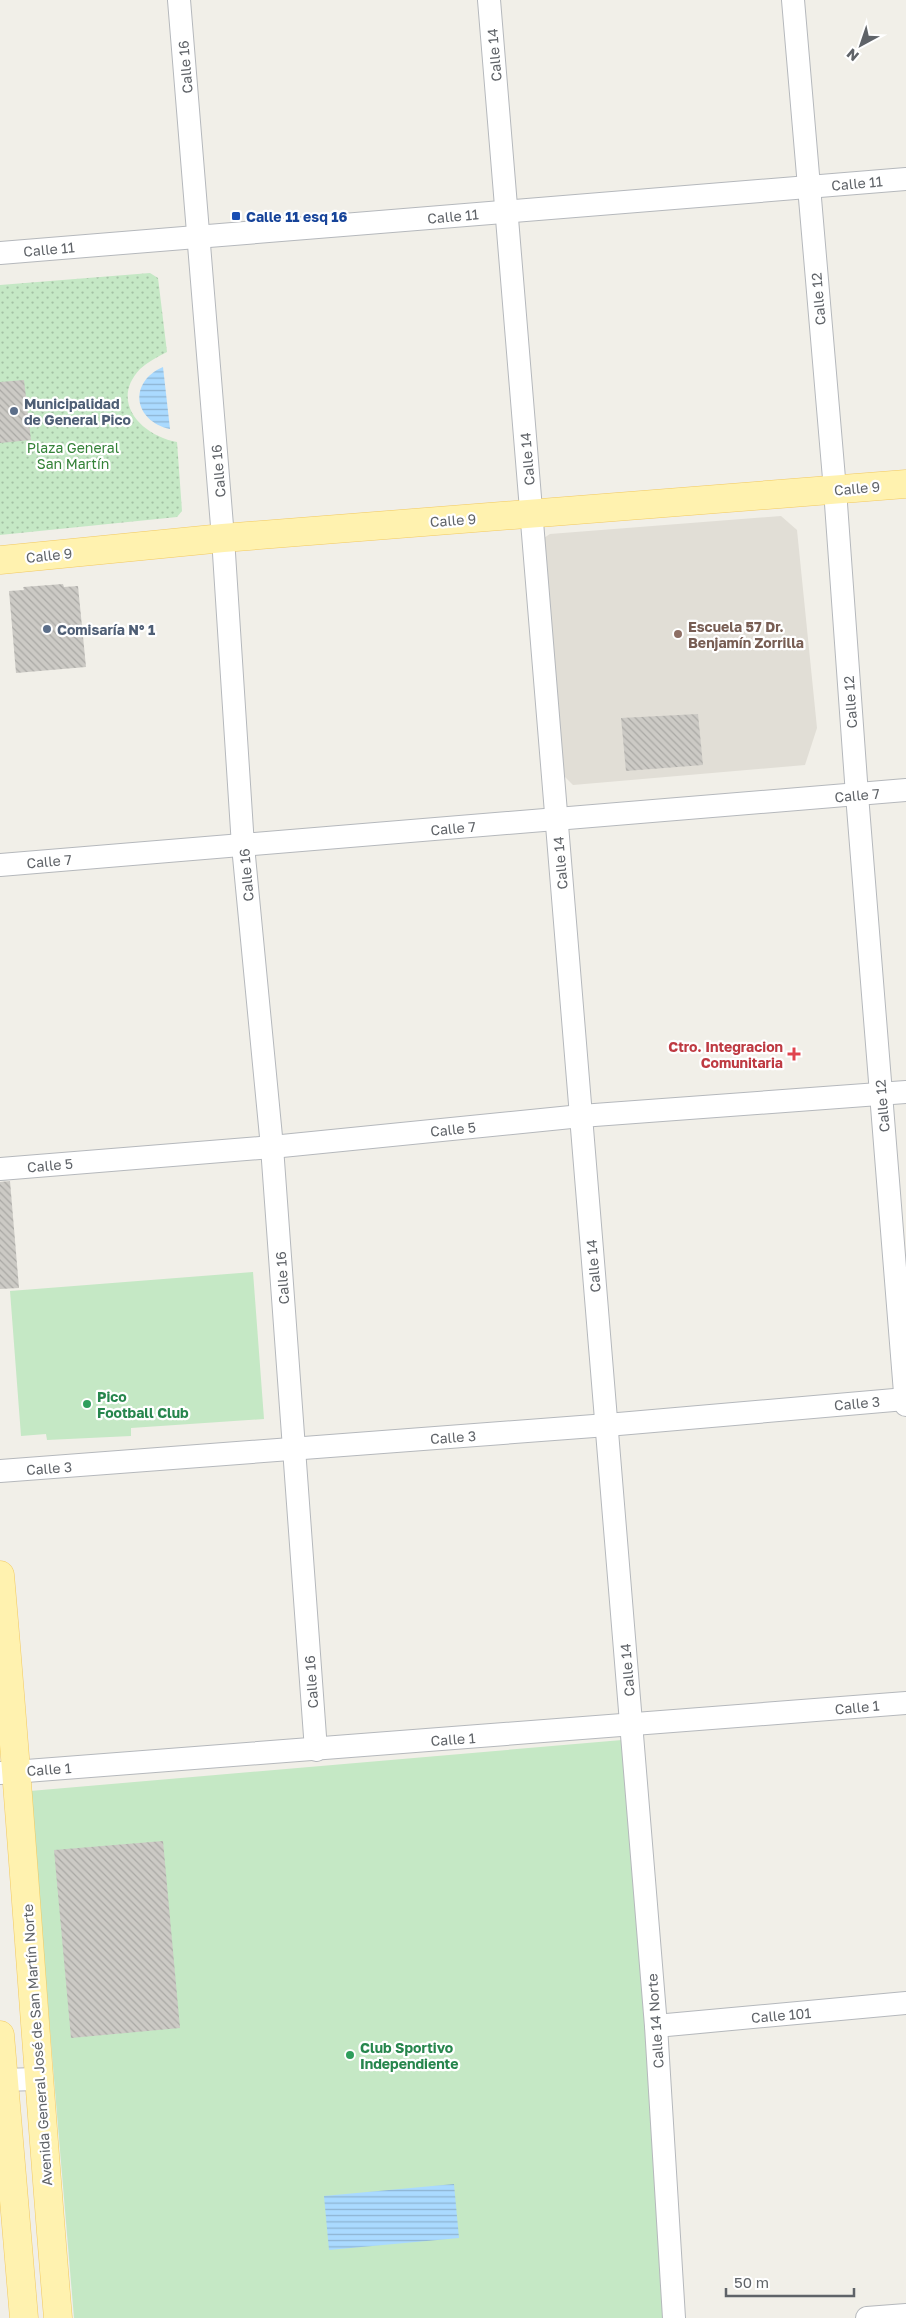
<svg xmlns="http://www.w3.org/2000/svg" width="906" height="2318" viewBox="0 0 906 2318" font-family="'Golos Text',sans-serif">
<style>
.education{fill:#e1ded6}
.green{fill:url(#green-dots)}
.pitch{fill:#c5e8c5}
.water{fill:url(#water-rules)}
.building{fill:url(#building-back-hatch)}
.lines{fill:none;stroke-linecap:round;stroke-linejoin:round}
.minor-casing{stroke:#b5b8bc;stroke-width:24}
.major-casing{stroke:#f2c960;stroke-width:29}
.minor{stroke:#fff;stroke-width:22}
.major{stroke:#fff2af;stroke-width:28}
.transit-dot{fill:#1a4fb4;stroke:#fff;stroke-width:2}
.service-dot{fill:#5c6f8a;stroke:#fff;stroke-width:2}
.education-dot{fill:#8d6e63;stroke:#fff;stroke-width:2}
.health-dot{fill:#e0444e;stroke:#fff;stroke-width:2}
.leisure-dot{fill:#2e9e5b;stroke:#fff;stroke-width:2}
.labels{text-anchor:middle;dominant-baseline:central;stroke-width:4.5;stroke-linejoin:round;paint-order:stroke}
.street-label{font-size:14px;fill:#5f6368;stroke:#fff}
.transit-label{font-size:14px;font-weight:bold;fill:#164399;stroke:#fff;text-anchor:start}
.service-label{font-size:14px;font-weight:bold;fill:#4e5e75;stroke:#fff;text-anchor:start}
.park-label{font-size:14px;fill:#348238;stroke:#fff}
.education-label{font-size:14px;font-weight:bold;fill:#785e54;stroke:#fff;text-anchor:start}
.health-label{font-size:14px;font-weight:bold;fill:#be3a42;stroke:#fff;text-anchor:end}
.leisure-label{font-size:14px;font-weight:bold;fill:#27864d;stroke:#fff;text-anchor:start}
</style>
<defs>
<pattern id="green-dots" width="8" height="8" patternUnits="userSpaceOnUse" patternTransform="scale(1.25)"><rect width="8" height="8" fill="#c5e8c5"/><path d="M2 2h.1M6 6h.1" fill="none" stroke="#a3c0a4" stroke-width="1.8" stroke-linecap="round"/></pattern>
<pattern id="water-rules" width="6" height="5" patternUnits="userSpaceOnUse" patternTransform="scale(1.25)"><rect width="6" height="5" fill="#aadaff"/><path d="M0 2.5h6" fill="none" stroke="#8eb4d2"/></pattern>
<pattern id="building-back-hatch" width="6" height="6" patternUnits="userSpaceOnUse" patternTransform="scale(1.25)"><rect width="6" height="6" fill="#cccac5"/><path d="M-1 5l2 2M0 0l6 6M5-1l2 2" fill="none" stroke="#a9a8a4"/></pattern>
</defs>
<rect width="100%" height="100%" fill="#f1efe8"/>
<polygon class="education" points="781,516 797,530 817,728 805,765 573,785 562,774 539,541 550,534"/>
<path class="green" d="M 150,273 L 158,278 L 167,352 C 157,357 148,362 140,369 C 109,402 142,436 177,442 L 182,511 L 177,517 L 0,535 L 0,285 Z"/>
<g class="pitch">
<polygon points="253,1272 264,1419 131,1428 131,1436 47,1440 46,1434 21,1436 10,1291"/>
<polygon points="622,1740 671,2318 74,2318 30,1791"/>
</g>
<g class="water">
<path d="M 163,367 L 170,429 C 133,421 128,382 163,367 Z"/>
<polygon points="454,2184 459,2238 329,2250 324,2196"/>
</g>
<g class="building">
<polygon points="24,380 31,440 0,443 0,382"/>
<polygon points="63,584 64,587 78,586 86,667 16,673 9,591 24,590 23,587"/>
<polygon points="698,714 703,765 626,771 621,718"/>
<polygon points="10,1181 19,1288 0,1289 0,1182"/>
<polygon points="163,1841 180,2028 71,2038 54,1850"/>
</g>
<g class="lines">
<g class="minor-casing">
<g id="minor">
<polyline points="179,0 223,538 243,846 272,1147 316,1750"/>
<polyline points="489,0 656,2026 674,2318"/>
<polyline points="793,0 835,490 857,795 906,1405"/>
<polyline points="0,253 906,179"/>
<polyline points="0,865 906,790"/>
<polyline points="0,1169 272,1147 581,1116 906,1092"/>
<polyline points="0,1471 607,1425 906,1399"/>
<polyline points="0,1773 906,1703"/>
<polyline points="656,2026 906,2003"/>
<polyline points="0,2080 38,2079"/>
<polyline points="867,2318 906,2315"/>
</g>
</g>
<g class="major-casing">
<g id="major">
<polyline points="0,560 223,538 906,484"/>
<path d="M 0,1575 C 22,1823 37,2070 58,2318"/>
<polyline points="0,2035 24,2318"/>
</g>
</g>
<use href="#minor" class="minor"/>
<use href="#major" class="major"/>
</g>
<rect class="transit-dot" x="231" y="211" width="10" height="10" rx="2.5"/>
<g class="service-dot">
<circle cx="14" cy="411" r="5"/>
<circle cx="47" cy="629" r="5"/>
</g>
<circle class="education-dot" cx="678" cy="634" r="5"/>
<path class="health-dot" d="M791.5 1046.5h5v5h5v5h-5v5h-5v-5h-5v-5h5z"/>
<g class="leisure-dot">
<circle cx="87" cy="1404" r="5"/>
<circle cx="350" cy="2055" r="5"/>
</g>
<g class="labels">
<g class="street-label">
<text transform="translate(494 55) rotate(-95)">Calle 14</text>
<text transform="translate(185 67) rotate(-95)">Calle 16</text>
<text transform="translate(857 183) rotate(-5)">Calle 11</text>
<text transform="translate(453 216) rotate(-5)">Calle 11</text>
<text transform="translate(49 249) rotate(-5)">Calle 11</text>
<text transform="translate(818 299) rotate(-95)">Calle 12</text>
<text transform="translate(527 459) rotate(-95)">Calle 14</text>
<text transform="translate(218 471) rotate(-95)">Calle 16</text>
<text transform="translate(857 488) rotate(-5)">Calle 9</text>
<text transform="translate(453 520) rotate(-4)">Calle 9</text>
<text transform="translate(49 555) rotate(-6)">Calle 9</text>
<text transform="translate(850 702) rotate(-94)">Calle 12</text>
<text transform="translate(857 795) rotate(-5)">Calle 7</text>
<text transform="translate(453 828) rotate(-5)">Calle 7</text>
<text transform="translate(49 861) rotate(-5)">Calle 7</text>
<text transform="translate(560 863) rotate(-95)">Calle 14</text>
<text transform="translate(246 875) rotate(-95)">Calle 16</text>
<text transform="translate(882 1106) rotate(-95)">Calle 12</text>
<text transform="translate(453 1129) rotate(-6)">Calle 5</text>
<text transform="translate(50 1165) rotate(-5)">Calle 5</text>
<text transform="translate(593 1266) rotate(-95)">Calle 14</text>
<text transform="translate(282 1278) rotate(-94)">Calle 16</text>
<text transform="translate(857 1403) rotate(-5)">Calle 3</text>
<text transform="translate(453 1437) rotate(-4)">Calle 3</text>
<text transform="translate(49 1468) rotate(-4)">Calle 3</text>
<text transform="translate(627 1670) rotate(-95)">Calle 14</text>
<text transform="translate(311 1682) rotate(-94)">Calle 16</text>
<text transform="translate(857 1707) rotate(-5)">Calle 1</text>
<text transform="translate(453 1739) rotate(-4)">Calle 1</text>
<text transform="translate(49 1769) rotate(-4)">Calle 1</text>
<text transform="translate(781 2015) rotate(-5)">Calle 101</text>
<text transform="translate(655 2021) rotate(-94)">Calle 14 Norte</text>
<text transform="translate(37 2045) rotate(-94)">Avenida General José de San Martín Norte</text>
</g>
<g class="transit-label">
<text x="246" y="216">Calle 11 esq 16</text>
</g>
<g class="service-label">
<text x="24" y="403">Municipalidad<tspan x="24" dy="16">de General Pico</tspan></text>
<text x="57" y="629">Comisaría N° 1</text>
</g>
<g class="park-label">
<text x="73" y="447">Plaza General<tspan x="73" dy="16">San Martín</tspan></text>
</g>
<g class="education-label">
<text x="688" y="626">Escuela 57 Dr.<tspan x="688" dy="16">Benjamín Zorrilla</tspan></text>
</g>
<g class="health-label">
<text x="783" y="1046">Ctro. Integracion<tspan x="783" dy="16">Comunitaria</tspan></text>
</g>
<g class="leisure-label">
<text x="97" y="1396">Pico<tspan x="97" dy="16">Football Club</tspan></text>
<text x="360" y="2047">Club Sportivo<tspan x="360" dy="16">Independiente</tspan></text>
</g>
</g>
<g transform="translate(861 45) rotate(220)" stroke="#ffffff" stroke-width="4" paint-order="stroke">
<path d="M0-4L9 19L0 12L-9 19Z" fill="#5f6368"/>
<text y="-8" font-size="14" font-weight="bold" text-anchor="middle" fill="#5f6368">N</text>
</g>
<path d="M726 2288v8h128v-8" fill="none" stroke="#5f6368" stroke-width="2.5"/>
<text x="734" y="2288" font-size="15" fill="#5f6368" stroke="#ffffff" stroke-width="4" paint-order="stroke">50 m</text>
</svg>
